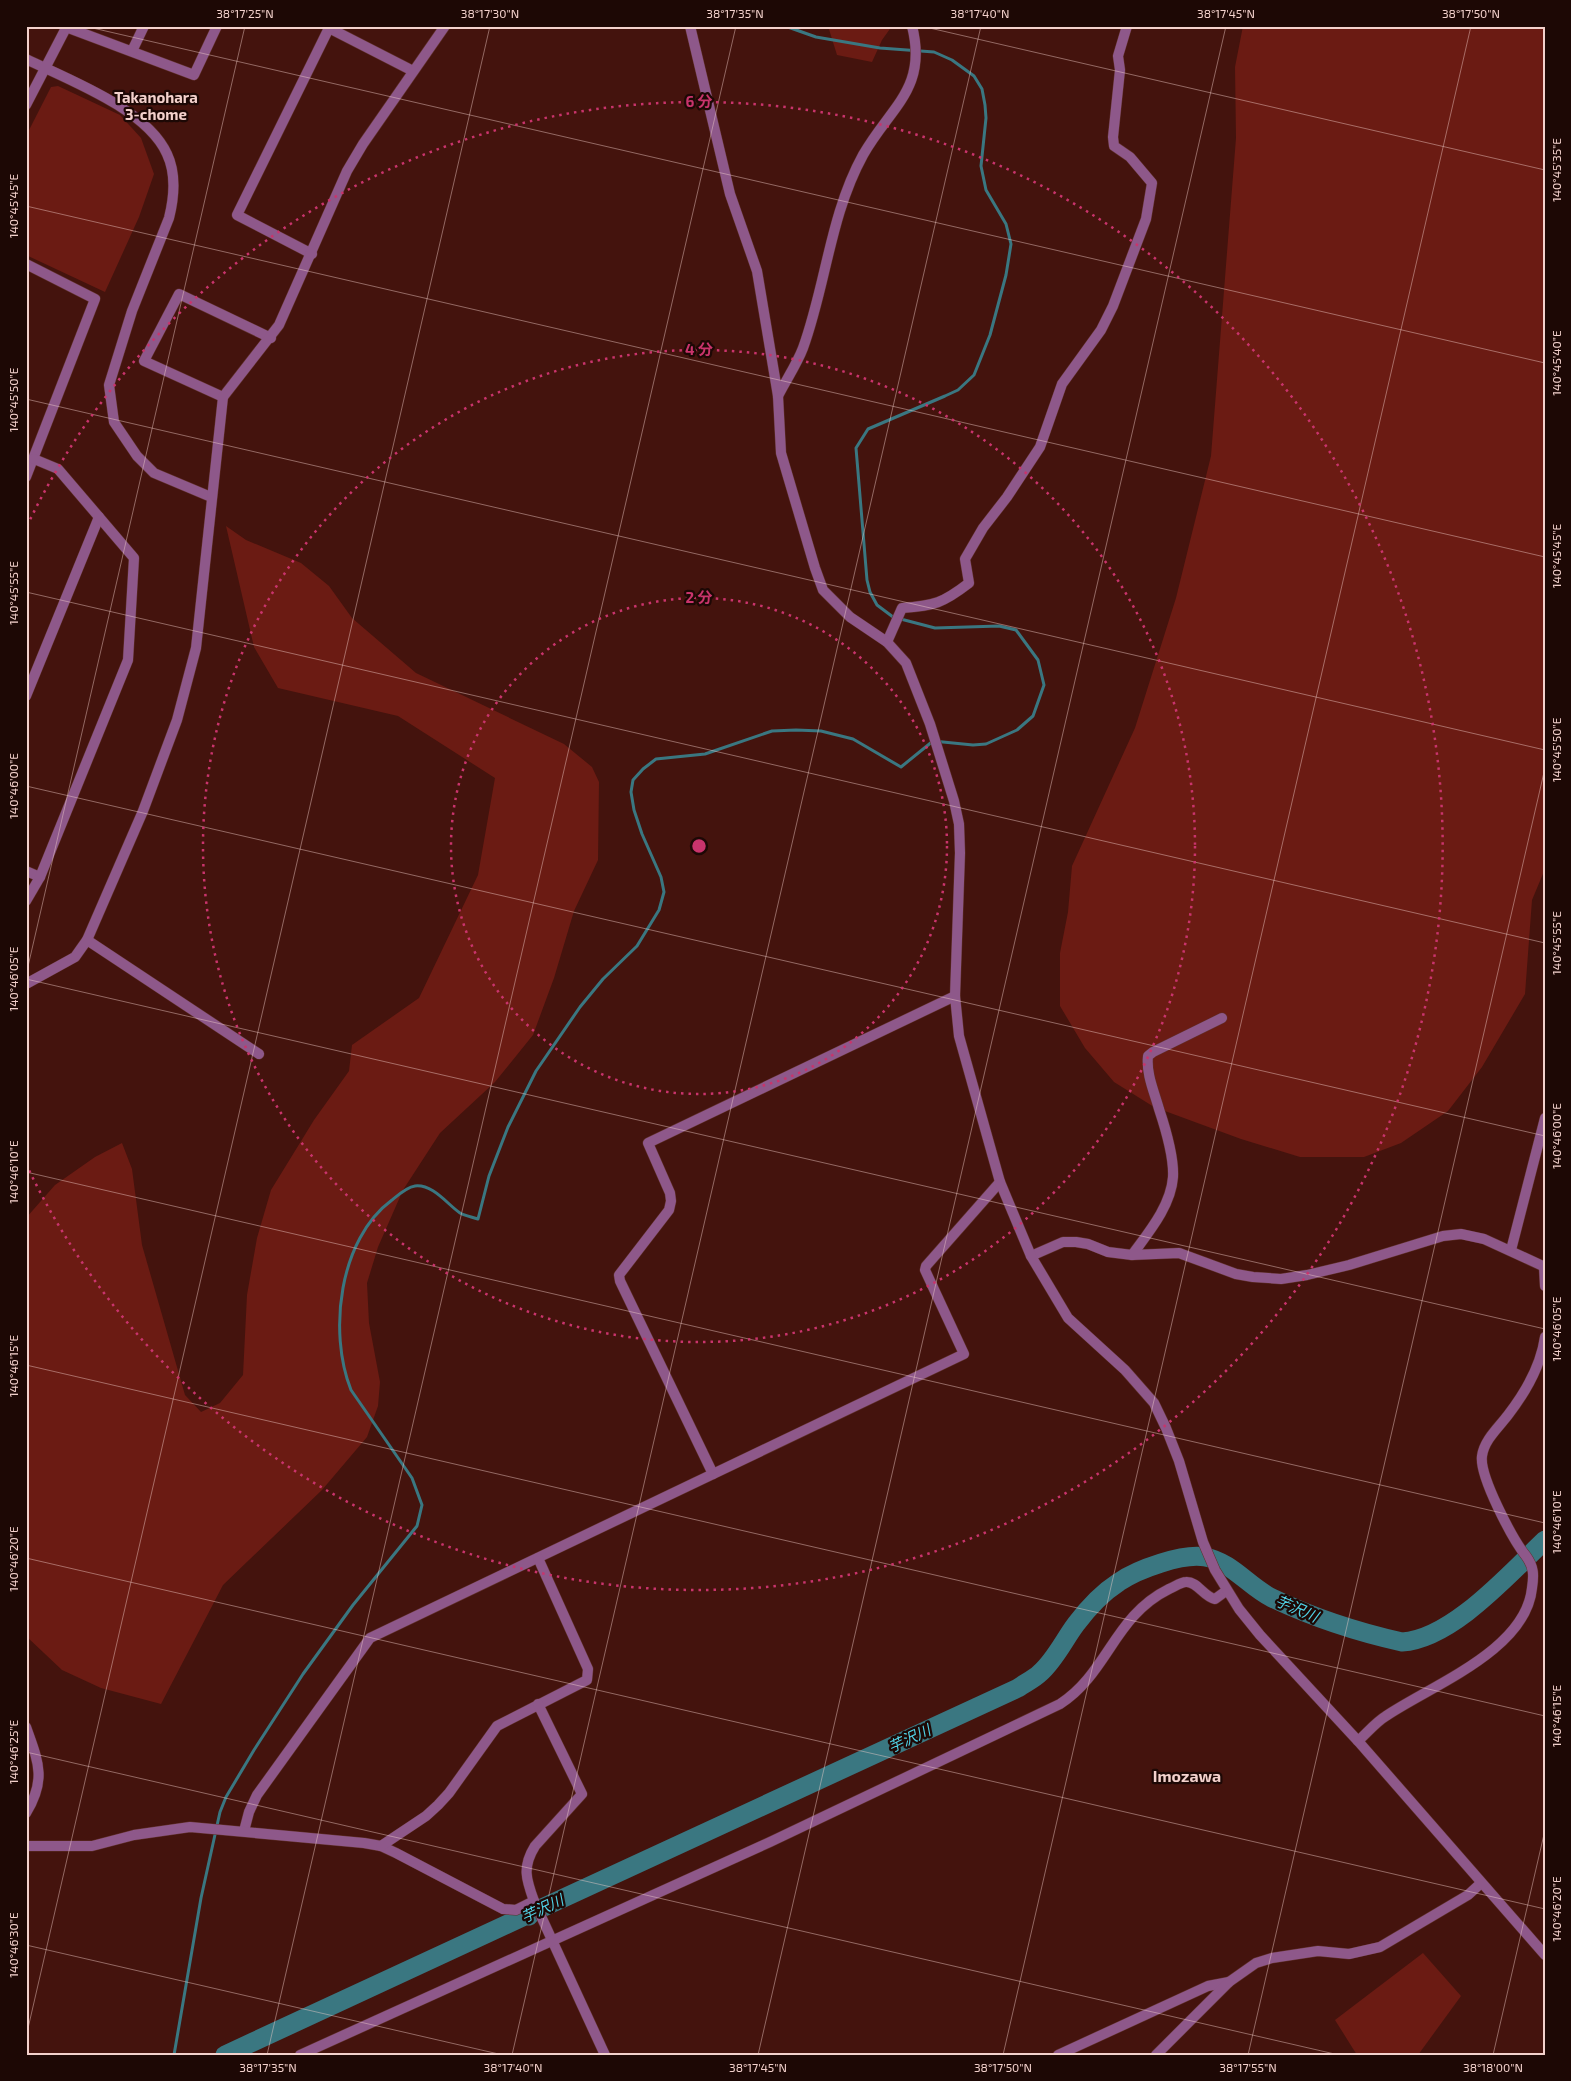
<svg xmlns="http://www.w3.org/2000/svg" width="1571" height="2081" viewBox="0 0 1571 2081" font-family="'Exo 2','Noto Sans JP',sans-serif">
<style>
.green{fill:#6b1b13}
.lines{fill:none;stroke-linecap:round;stroke-linejoin:round}
.stream{stroke:#3a7781;stroke-width:3}
.river{stroke:#3a7781;stroke-width:19}
.minor-casing{stroke:#60312c;stroke-width:11}
.tertiary-casing{stroke:#60312c;stroke-width:11}
.minor{stroke:#8e588a;stroke-width:10}
.tertiary{stroke:#8e588a;stroke-width:10}
.ticks{fill:none;stroke:#f3d1cc;stroke-width:1;stroke-opacity:0.45}
.ring{fill:none;stroke:#c9346c;stroke-width:2.5;stroke-dasharray:2.5 5}
.labels{text-anchor:middle;dominant-baseline:central;stroke-width:4.5;stroke-linejoin:round;paint-order:stroke}
.neighbourhood-label{font-size:15px;font-weight:bold;fill:#f3d1cc;stroke:#1d0805}
.water-label{font-size:15px;font-style:italic;fill:#51d2e6;stroke:#1d0805}
.quarter-label{font-size:16px;font-weight:bold;fill:#f3d1cc;stroke:#1d0805}
.centre{fill:#c9346c;stroke:#1d0805;stroke-width:2.5}
.ring-label{font-size:15px;text-anchor:middle;font-weight:bold;fill:#c9346c;stroke:#1d0805;stroke-width:4.5;stroke-linejoin:round;paint-order:stroke}
.neatline{fill:none;stroke:#f3d1cc;stroke-width:2}
.ticks-label{font-size:12px;text-anchor:middle;fill:#f3d1cc}
</style>
<rect width="100%" height="100%" fill="#44130d"/>
<g class="green">
<polygon points="828,26 892,26 882,40 872,62 837,55"/>
<polygon points="1243,26 1545,26 1545,869 1532,900 1525,994 1482,1067 1448,1111 1401,1143 1364,1157 1300,1157 1241,1139 1154,1107 1114,1082 1085,1048 1060,1006 1060,953 1068,912 1072,866 1135,728 1176,598 1211,456 1236,138 1235,67"/>
<polygon points="58,86 120,115 141,138 154,174 139,217 105,292 26,255 26,136 51,87"/>
<polygon points="226,526 246,540 301,563 329,586 352,618 416,673 564,744 592,767 599,782 598,860 574,911 554,978 533,1035 495,1082 440,1133 403,1190 378,1247 367,1283 369,1323 380,1382 378,1406 367,1437 322,1490 223,1585 161,1704 101,1688 62,1670 26,1636 26,1218 55,1185 95,1157 122,1143 132,1169 142,1245 185,1395 201,1412 220,1403 243,1375 247,1295 257,1238 271,1190 314,1120 349,1071 352,1045 419,998 478,875 495,778 398,716 278,688 254,647"/>
<polygon points="1423,1953 1461,1996 1418,2055 1357,2055 1335,2020"/>
</g>
<g class="lines">
<path class="stream" d="M 174,2055 L 201,1898 L 220,1812 L 226,1797 L 254,1750 L 303,1674 L 353,1605 L 417,1526 L 422,1505 L 412,1478 L 351,1390 C 328,1332 339,1239 392,1200 C 398,1195 407,1187 415,1186 C 433,1184 447,1204 460,1213 C 465,1216 473,1217 478,1219 L 489,1176 L 508,1127 L 536,1071 L 580,1007 L 603,979 L 637,946 L 659,910 L 664,892 L 661,877 L 642,834 L 634,810 L 631,792 L 633,780 L 643,769 L 656,759 L 705,754 L 772,731 L 796,730 L 821,731 L 853,739 L 901,767 L 933,741 L 973,745 L 986,744 L 1017,730 L 1033,716 L 1044,685 L 1038,660 L 1016,630 L 999,626 L 935,628 L 893,617 L 877,605 L 870,592 L 867,580 L 856,448 L 868,429 L 945,396 L 958,390 L 974,375 L 990,335 L 1006,275 L 1011,244 L 1006,224 L 986,190 L 981,166 L 986,118 L 985,105 L 982,89 L 974,76 L 952,60 L 934,52 L 880,48 L 816,37 L 785,26"/>
<path class="river" d="M 225,2055 L 527,1915 L 529,1916 L 531,1913 L 1018,1688 C 1025,1683 1034,1679 1040,1673 C 1055,1660 1064,1640 1076,1624 C 1088,1608 1102,1593 1119,1582 C 1138,1569 1183,1553 1205,1557 C 1232,1562 1248,1586 1272,1598 C 1314,1618 1357,1632 1402,1642 C 1452,1639 1509,1574 1545,1540"/>
<g class="minor-casing">
<g id="minor">
<polyline points="66,27 194,75 217,26"/>
<polyline points="329,28 413,71"/>
<polyline points="132,51 144,26"/>
<path d="M 26,59 C 69,80 147,109 167,154 C 176,173 174,198 169,218 L 132,311 L 109,385 L 114,422 L 137,456 L 154,473 L 211,497"/>
<polyline points="26,105 67,26"/>
<polyline points="312,254 237,215 330,26"/>
<polyline points="26,264 95,299 26,477"/>
<path d="M 778,396 C 786,380 797,364 803,348 C 826,285 830,215 863,155 C 890,107 928,89 912,26"/>
<polyline points="223,397 144,361 179,294 271,338"/>
<path d="M 887,642 L 902,608 C 934,606 943,603 969,583 L 965,559 L 983,528 L 1007,497 L 1040,447 L 1062,384 L 1101,330 L 1113,306 L 1146,219 L 1152,183 L 1130,157 L 1114,146 L 1113,137 L 1120,70 L 1118,56 L 1127,26"/>
<polyline points="26,696 99,517"/>
<polyline points="26,871 40,877"/>
<polyline points="26,901 40,877 128,660 134,558 58,469 34,459"/>
<polyline points="87,940 259,1054"/>
<polyline points="1511,1250 1545,1118"/>
<path d="M 1132,1255 C 1148,1233 1171,1206 1173,1177 C 1174,1158 1165,1127 1159,1109 C 1154,1091 1146,1074 1148,1056 L 1153,1052 L 1222,1018"/>
<polyline points="1031,1256 1063,1242 1076,1242 1088,1244 1108,1252 1132,1255 1179,1253 1236,1274 1253,1277 1281,1279 1307,1275 1349,1265 1443,1236 1461,1234 1484,1239 1545,1267"/>
<polyline points="1544,1267 1545,1286"/>
<polyline points="713,1474 620,1281 619,1275 669,1210 671,1201 670,1193 648,1143 955,996"/>
<path d="M 26,1727 C 38,1761 47,1779 26,1813"/>
<path d="M 1358,1741 C 1367,1733 1376,1722 1386,1716 C 1432,1685 1526,1650 1532,1588 C 1534,1575 1534,1567 1526,1556 C 1513,1540 1479,1476 1482,1456 C 1484,1440 1499,1427 1508,1415 C 1525,1393 1541,1365 1545,1337"/>
<polyline points="244,1831 249,1812 257,1795 370,1638 964,1354 925,1270 926,1266 1000,1182"/>
<polyline points="26,1846 92,1846 134,1835 190,1827 364,1843 381,1846 396,1853 503,1909 516,1910 534,1901 605,2055"/>
<polyline points="381,1846 426,1816 438,1805 449,1793 497,1726 587,1680 588,1669 538,1558"/>
<path d="M 534,1901 C 526,1879 522,1867 535,1846 L 582,1794 L 538,1704"/>
<path d="M 300,2055 L 770,1842 L 1060,1704 C 1108,1673 1114,1616 1169,1589 C 1174,1587 1181,1582 1186,1582 C 1197,1581 1204,1597 1215,1599 L 1226,1591"/>
<polyline points="1058,2055 1208,1986 1229,1982"/>
<polyline points="1156,2055 1229,1982 1256,1963 1272,1958 1318,1951 1349,1954 1380,1947 1468,1895 1480,1884"/>
</g>
</g>
<g class="tertiary-casing">
<g id="tertiary">
<polyline points="690,26 730,194 757,271 778,396 781,453 815,568 823,590 850,617 887,642 906,663 930,724 954,801 959,824 960,853 955,996 959,1036 1000,1182 1031,1256 1068,1318 1125,1370 1154,1403 1166,1428 1179,1461 1203,1542 1215,1570 1239,1609 1260,1635 1358,1741 1545,1955"/>
<polyline points="26,984 75,957 87,940 143,811 177,720 196,648 223,397 279,325 347,171 363,144 445,26"/>
</g>
</g>
<use href="#minor" class="minor"/>
<use href="#tertiary" class="tertiary"/>
</g>
<path class="ticks" d="M 84,26 L 1545,363M 921,26 L 1545,170M 26,206 L 1545,557M 26,399 L 1545,750M 26,592 L 1545,943M 26,786 L 1545,1136M 26,975 L 245,26M 26,979 L 1545,1329M 26,1172 L 1545,1523M 26,1365 L 1545,1716M 26,1558 L 1545,1909M 26,1752 L 1339,2055M 26,1945 L 503,2055M 26,2037 L 490,26M 267,2055 L 736,26M 512,2055 L 981,26M 758,2055 L 1226,26M 1003,2055 L 1471,26M 1248,2055 L 1545,768M 1493,2055 L 1545,1830"/>
<g class="ring">
<circle cx="699" cy="846" r="248"/>
<circle cx="699" cy="846" r="496"/>
<path d="M27 526A744 744 0 1 1 27 1166"/>
</g>
<g class="labels">
<g class="neighbourhood-label">
<text x="156" y="97">Takanohara<tspan x="156" dy="17">3-chome</tspan></text>
</g>
<g class="water-label">
<text transform="translate(1297 1608) rotate(23)">芋沢川</text>
<text transform="translate(909 1738) rotate(-25)">芋沢川</text>
<text transform="translate(542 1908) rotate(-25)">芋沢川</text>
</g>
<g class="quarter-label">
<text x="1187" y="1775">Imozawa</text>
</g>
</g>
<circle cx="699" cy="846" r="8" class="centre"/>
<g class="ring-label">
<text x="699" y="107">6 分</text>
<text x="699" y="355">4 分</text>
<text x="699" y="603">2 分</text>
</g>
<rect width="1571" height="2081" fill="none" stroke="#1d0805" stroke-width="55"/>
<rect x="28" y="28" width="1516" height="2026" class="neatline"/>
<g class="ticks-label">
<text x="245" y="18">38°17'25"N</text>
<text x="490" y="18">38°17'30"N</text>
<text x="735" y="18">38°17'35"N</text>
<text x="980" y="18">38°17'40"N</text>
<text x="1226" y="18">38°17'45"N</text>
<text x="1471" y="18">38°17'50"N</text>
<text transform="translate(1557 170) rotate(-90)" y="4">140°45'35"E</text>
<text transform="translate(14 206) rotate(-90)" y="4">140°45'45"E</text>
<text transform="translate(1557 363) rotate(-90)" y="4">140°45'40"E</text>
<text transform="translate(14 400) rotate(-90)" y="4">140°45'50"E</text>
<text transform="translate(1557 556) rotate(-90)" y="4">140°45'45"E</text>
<text transform="translate(14 593) rotate(-90)" y="4">140°45'55"E</text>
<text transform="translate(1557 750) rotate(-90)" y="4">140°45'50"E</text>
<text transform="translate(14 786) rotate(-90)" y="4">140°46'00"E</text>
<text transform="translate(1557 943) rotate(-90)" y="4">140°45'55"E</text>
<text transform="translate(14 979) rotate(-90)" y="4">140°46'05"E</text>
<text transform="translate(1557 1136) rotate(-90)" y="4">140°46'00"E</text>
<text transform="translate(14 1172) rotate(-90)" y="4">140°46'10"E</text>
<text transform="translate(1557 1329) rotate(-90)" y="4">140°46'05"E</text>
<text transform="translate(14 1366) rotate(-90)" y="4">140°46'15"E</text>
<text transform="translate(1557 1522) rotate(-90)" y="4">140°46'10"E</text>
<text transform="translate(14 1559) rotate(-90)" y="4">140°46'20"E</text>
<text transform="translate(1557 1716) rotate(-90)" y="4">140°46'15"E</text>
<text transform="translate(14 1752) rotate(-90)" y="4">140°46'25"E</text>
<text transform="translate(1557 1909) rotate(-90)" y="4">140°46'20"E</text>
<text transform="translate(14 1945) rotate(-90)" y="4">140°46'30"E</text>
<text x="268" y="2072">38°17'35"N</text>
<text x="513" y="2072">38°17'40"N</text>
<text x="758" y="2072">38°17'45"N</text>
<text x="1003" y="2072">38°17'50"N</text>
<text x="1248" y="2072">38°17'55"N</text>
<text x="1493" y="2072">38°18'00"N</text>
</g>
</svg>
